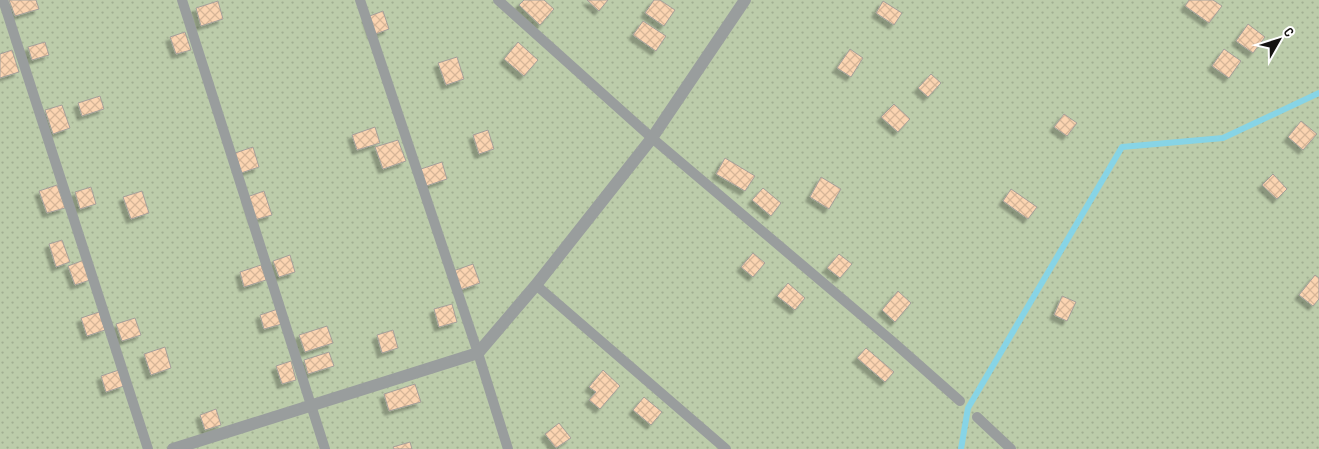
<svg xmlns="http://www.w3.org/2000/svg" width="1319" height="449" viewBox="0 0 1319 449" font-family="'Sofia Sans Condensed',sans-serif">
<style>
.garden{fill:url(#garden-dots)}
.lines{fill:none;stroke-linecap:round;stroke-linejoin:round}
.stream{stroke:#87d4e6;stroke-width:6}
.building{fill:url(#building-cross-hatch);stroke:#a49f9a;filter:url(#shadow)}
.service{stroke:#999d9d;stroke-width:10}
.minor{stroke:#999d9d;stroke-width:12}
</style>
<defs>
<pattern id="garden-dots" width="8" height="8" patternUnits="userSpaceOnUse" patternTransform="scale(1.25)"><rect width="8" height="8" fill="#bcccaa"/><path d="M2 2h.1M6 6h.1" fill="none" stroke="#a1ae91" stroke-width="1.8" stroke-linecap="round"/></pattern>
<pattern id="building-cross-hatch" width="8" height="8" patternUnits="userSpaceOnUse" patternTransform="scale(1.25)"><rect width="8" height="8" fill="#fbd4b1"/><path d="M0 0l8 8M0 8l8-8" fill="none" stroke="#d6b597"/></pattern>
<filter id="shadow"><feDropShadow dx="-4.5" dy="4.5" stdDeviation="1" flood-color="#0004"/></filter>
</defs>
<rect width="100%" height="100%" fill="#fcf6f0"/>
<rect class="garden" x="0" y="0" width="1319" height="449"/>
<g class="lines">
<polyline class="stream" points="961,449 968,408 1122,147 1223,138 1319,93"/>
</g>
<g class="building">
<polygon points="9,0 36,0 39,9 15,16"/>
<polygon points="524,0 544,0 554,9 540,25 519,5"/>
<polygon points="587,0 608,0 599,11"/>
<polygon points="654,0 660,0 675,10 664,26 645,13"/>
<polygon points="1189,0 1213,0 1222,6 1209,23 1185,6"/>
<polygon points="218,1 223,19 201,26 196,8"/>
<polygon points="883,1 902,13 894,25 876,13"/>
<polygon points="383,11 389,29 373,35 367,17"/>
<polygon points="643,21 666,36 656,51 633,35"/>
<polygon points="1248,24 1265,37 1253,53 1236,41"/>
<polygon points="185,32 191,50 176,54 170,37"/>
<polygon points="45,42 49,55 32,60 28,47"/>
<polygon points="518,42 538,60 524,76 504,59"/>
<polygon points="850,49 863,58 851,77 837,68"/>
<polygon points="1224,49 1241,61 1229,78 1212,66"/>
<polygon points="12,50 19,72 0,78 0,54"/>
<polygon points="457,57 464,79 446,85 438,63"/>
<polygon points="931,74 941,83 928,97 918,88"/>
<polygon points="100,96 104,109 82,116 78,103"/>
<polygon points="894,104 910,119 898,132 881,117"/>
<polygon points="62,105 70,128 53,134 45,110"/>
<polygon points="1064,114 1077,123 1067,136 1054,127"/>
<polygon points="1301,121 1317,134 1303,150 1288,137"/>
<polygon points="375,127 380,143 357,150 352,135"/>
<polygon points="488,130 494,149 479,154 473,135"/>
<polygon points="398,140 406,161 383,169 375,147"/>
<polygon points="253,147 259,167 241,173 235,153"/>
<polygon points="725,158 755,176 745,191 716,174"/>
<polygon points="442,162 447,179 426,186 421,169"/>
<polygon points="1273,174 1287,189 1277,199 1262,185"/>
<polygon points="821,177 841,189 829,209 810,197"/>
<polygon points="57,185 65,208 47,213 39,191"/>
<polygon points="91,187 96,204 80,209 75,192"/>
<polygon points="763,188 781,203 771,216 752,200"/>
<polygon points="1011,189 1037,207 1028,219 1003,201"/>
<polygon points="142,191 149,213 131,219 123,197"/>
<polygon points="264,191 272,215 254,220 247,197"/>
<polygon points="62,240 70,262 56,267 49,244"/>
<polygon points="753,253 765,263 753,277 741,267"/>
<polygon points="839,254 852,264 840,278 827,268"/>
<polygon points="290,255 295,272 279,277 273,261"/>
<polygon points="84,260 90,280 75,285 68,266"/>
<polygon points="473,264 480,283 460,290 453,271"/>
<polygon points="261,265 266,280 244,287 240,272"/>
<polygon points="1315,275 1319,278 1319,299 1313,306 1299,295"/>
<polygon points="788,283 805,298 795,310 777,296"/>
<polygon points="898,291 911,303 895,322 882,310"/>
<polygon points="1062,296 1076,302 1067,321 1054,315"/>
<polygon points="452,304 457,322 439,327 434,309"/>
<polygon points="278,309 282,324 264,329 260,315"/>
<polygon points="99,312 105,330 87,336 81,318"/>
<polygon points="135,318 141,335 122,341 116,324"/>
<polygon points="327,326 333,343 305,352 299,335"/>
<polygon points="393,330 398,348 382,353 377,335"/>
<polygon points="165,347 171,368 151,375 144,354"/>
<polygon points="866,348 894,372 885,382 857,358"/>
<polygon points="329,352 334,366 308,374 304,360"/>
<polygon points="291,361 296,380 282,384 276,366"/>
<polygon points="119,370 124,386 106,392 101,376"/>
<polygon points="603,370 620,386 600,409 589,400 596,392 589,387"/>
<polygon points="415,384 421,402 389,411 384,394"/>
<polygon points="644,397 662,412 651,425 633,410"/>
<polygon points="216,409 221,425 205,430 200,415"/>
<polygon points="559,423 571,438 556,448 545,434"/>
<polygon points="410,442 412,449 394,449 393,447"/>
</g>
<g class="lines">
<g class="service">
<polyline points="3,0 148,449"/>
<polyline points="182,0 325,449"/>
<polyline points="360,0 478,353 508,449"/>
<polyline points="498,0 652,138 892,341 960,401"/>
<polyline points="536,285 726,449"/>
<polyline points="977,417 1011,449"/>
</g>
<polyline class="minor" points="173,449 478,353 536,285 652,138 745,0"/>
</g>
<g transform="translate(1279 40) rotate(51)" stroke="#ffffff" stroke-width="4" paint-order="stroke">
<path d="M0-4L9 19L0 12L-9 19Z" fill="#151311"/>
<text y="-8" font-size="14" font-weight="bold" text-anchor="middle" fill="#151311">С</text>
</g>
</svg>
